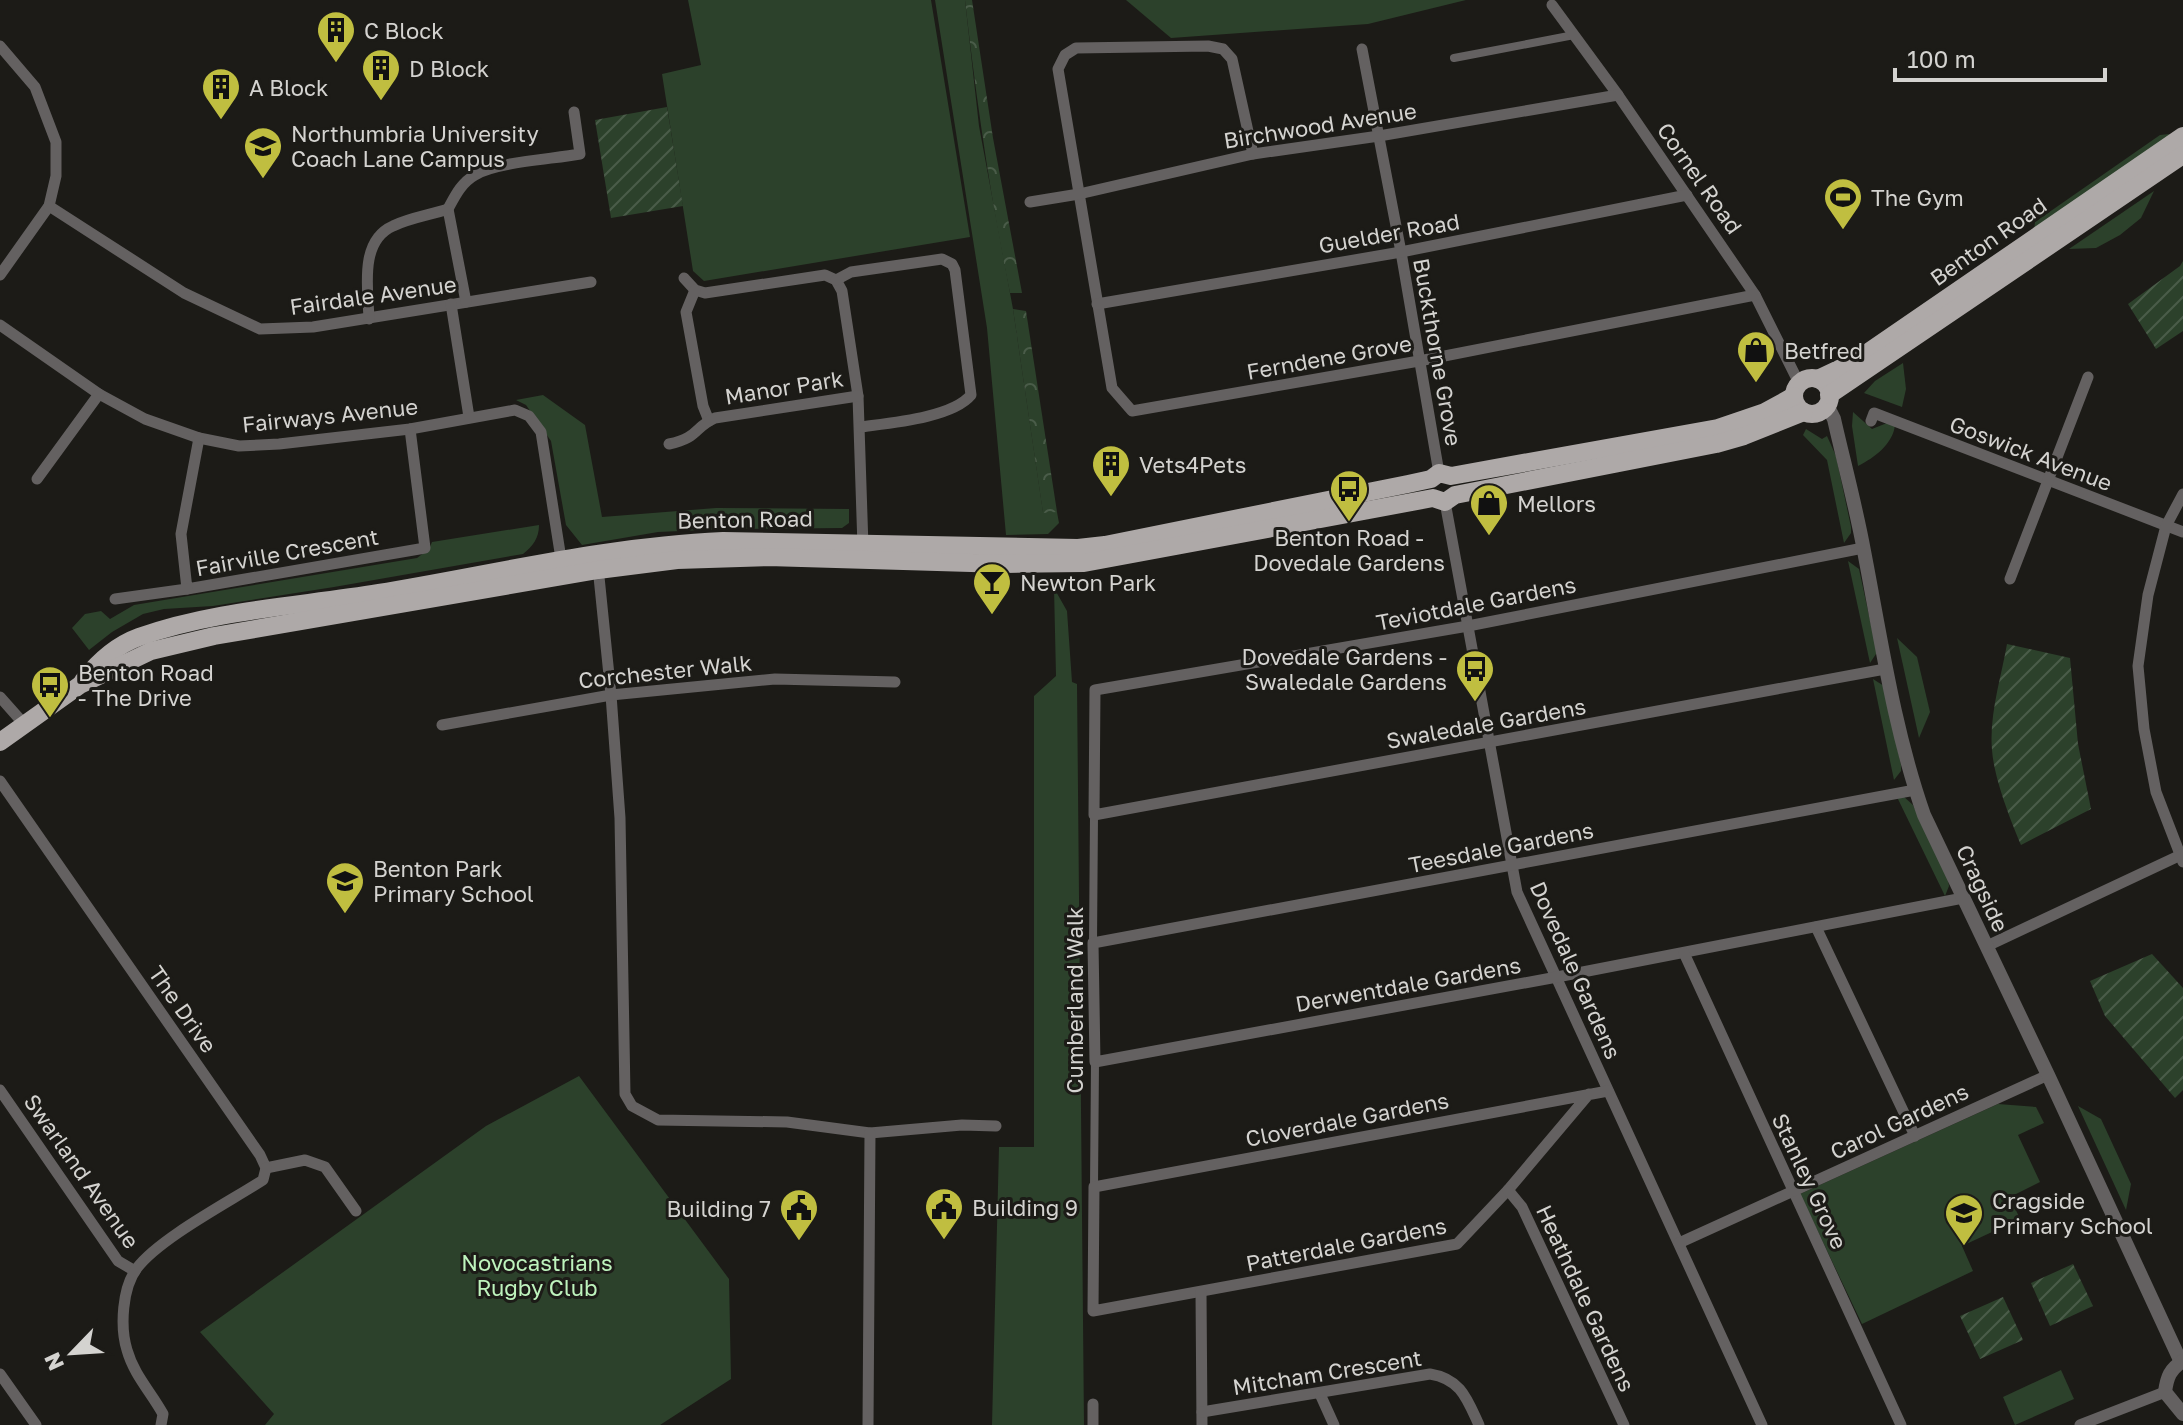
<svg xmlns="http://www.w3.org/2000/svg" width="2183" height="1425" viewBox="0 0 2183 1425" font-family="'Golos Text',sans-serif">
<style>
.green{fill:#2c412b}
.forest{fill:url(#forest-crowns)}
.garden{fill:url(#garden-furrows)}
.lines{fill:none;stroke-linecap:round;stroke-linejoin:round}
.pedestrian{stroke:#646161;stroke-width:8}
.minor{stroke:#646161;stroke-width:11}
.tertiary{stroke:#646161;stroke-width:14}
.primary{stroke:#aea9a8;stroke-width:18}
.labels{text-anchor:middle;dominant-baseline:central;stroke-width:6;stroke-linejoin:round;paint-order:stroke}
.poi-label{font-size:22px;fill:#d4d3d0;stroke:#1c1b17;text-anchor:start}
.street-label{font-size:22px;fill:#d4d3d0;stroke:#1c1b17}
.park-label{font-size:22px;fill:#bef3bd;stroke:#1c1b17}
</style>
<defs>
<pattern id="forest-crowns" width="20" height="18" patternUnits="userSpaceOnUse" patternTransform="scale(2)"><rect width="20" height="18" fill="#2c412b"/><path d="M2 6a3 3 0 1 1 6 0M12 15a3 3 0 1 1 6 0" fill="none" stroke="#4a5c49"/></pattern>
<pattern id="garden-furrows" width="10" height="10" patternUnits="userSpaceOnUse" patternTransform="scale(2)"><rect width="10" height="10" fill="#2c412b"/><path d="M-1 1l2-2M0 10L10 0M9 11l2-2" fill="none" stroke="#4a5c49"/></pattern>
</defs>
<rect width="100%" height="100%" fill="#1c1b17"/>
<g class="green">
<polygon points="688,0 931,0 970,237 704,281 693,271 662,74 701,65"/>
<polygon points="935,0 965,0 979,126 1013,309 1043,512 1057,512 1059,523 1048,534 1006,535 987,328"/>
<polygon points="1126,0 1466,0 1368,24 1171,38"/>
<polygon points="2169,134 2169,138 2034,230 2035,222 2160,135"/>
<polygon points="2154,191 2141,218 2120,235 2096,248 2069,249"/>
<polygon points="1903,363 1906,389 1902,407 1864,393 1875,381"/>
<polygon points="543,395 585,425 602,517 716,508 849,509 849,523 842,528 725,529 658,532 582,545 566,525 551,441 526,405 516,400"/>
<path d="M 1853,412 L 1872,429 L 1887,423 L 1895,425 C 1893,444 1874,458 1858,466 L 1852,426 Z"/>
<polygon points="1806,429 1822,439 1827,436 1836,456 1851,527 1851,533 1844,543 1827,460 1803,435"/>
<path d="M 539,525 C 539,538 533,546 523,554 L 334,587 L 213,606 L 164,609 L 143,614 L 112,632 L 89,650 L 72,628 L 85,614 L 101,611 L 110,619 L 134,605 L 417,558 L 429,549 L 432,542 Z"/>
<polygon points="1848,561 1859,569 1876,648 1876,654 1870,663"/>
<polygon points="1054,588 1067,611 1072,682 1077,684 1084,1425 992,1425 999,1147 1034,1147 1034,696 1056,676"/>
<polygon points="1897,638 1917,657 1930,712 1919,738"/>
<polygon points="1873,679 1884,686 1901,765 1901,771 1894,780"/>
<polygon points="1903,796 1913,805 1948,880 1949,886 1945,896 1897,797"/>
<polygon points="579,1076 729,1279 731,1379 660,1425 265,1425 274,1414 200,1332 486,1126"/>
<polygon points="1998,1104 2036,1107 2044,1123 2018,1135 2040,1182 2010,1197 2020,1219 1962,1246 1973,1271 1862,1324 1800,1194"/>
<polygon points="2078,1106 2101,1119 2131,1184 2126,1210"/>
<polygon points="2061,1370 2074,1399 2015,1425 2003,1397"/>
</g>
<g class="forest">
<path d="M 965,0 L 972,0 L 993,138 L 1022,293 L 1010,293 C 990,195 976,98 965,0 Z"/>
<polygon points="1013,309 1026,311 1057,512 1043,513"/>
</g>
<g class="garden">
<polygon points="667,107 683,206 611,218 595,120"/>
<polygon points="2183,261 2183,331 2156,349 2128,304 2180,266"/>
<path d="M 2007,644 L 2070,658 L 2078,744 L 2091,809 L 2021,845 C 2010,819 1994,778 1992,750 C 1989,715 2001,678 2007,644 Z"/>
<polygon points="2152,954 2183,988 2183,1090 2175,1098 2105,1016 2090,981"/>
<polygon points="2073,1264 2093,1306 2050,1326 2031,1283"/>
<polygon points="2003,1297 2023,1340 1980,1359 1960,1316"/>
</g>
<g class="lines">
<g class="pedestrian">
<polyline points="1454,58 1574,35"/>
<polyline points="1093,943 1094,815"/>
<polyline points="1094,1187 1095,1062"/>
</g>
<g class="minor">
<polyline points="1552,5 1618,95 1755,295 1799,383"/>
<polyline points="0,46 35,87 56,142 56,176 49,206 0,275"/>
<polyline points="1362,49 1401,252 1439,473"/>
<polyline points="1253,154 1232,59 1223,49 1208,46 1076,48 1065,55 1058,69 1112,388 1132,411 1419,361 1755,295"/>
<polyline points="1030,202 1079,194 1253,154 1379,136 1618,95"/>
<polyline points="49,206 184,293 260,329 313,327 591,282"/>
<path d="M 448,209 C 455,196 461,183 475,175 C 496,162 554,159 580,154 L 574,112"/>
<polyline points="684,278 695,290 705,293 825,275 836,280 842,291 858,396 863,547"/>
<path d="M 836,280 L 851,272 L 942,259 L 952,264 L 955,270 L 971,395 C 952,418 889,423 860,427"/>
<polyline points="695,290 686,312 703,406 709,421"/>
<polyline points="451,304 469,417"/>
<polyline points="1097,304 1401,252 1687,195"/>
<path d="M 369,319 C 368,289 359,241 393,226 C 409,218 430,215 448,209 L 466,302"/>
<polyline points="0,325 99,394 145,419 199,438 239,446 279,444 410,429 515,410 529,416 541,432 562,565"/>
<polyline points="1871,421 1874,413 2183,532"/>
<polyline points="199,438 181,534 187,589 425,548 410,429"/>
<path d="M 669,444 C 699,438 694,427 715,418 L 858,396"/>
<polyline points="37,479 99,394"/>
<polyline points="2183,494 2166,526 2148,595 2138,666 2144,729 2156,792 2183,862"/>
<polyline points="1445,502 1517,892 1762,1425"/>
<polyline points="1863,548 1468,626 1095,690 1094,815 1885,669"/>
<polyline points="598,567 611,695 620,818 625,1094 632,1106 658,1120 787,1122 870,1133 962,1125 996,1126"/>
<polyline points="2010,579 2088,377"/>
<polyline points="115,599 187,589"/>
<polyline points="0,697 24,724"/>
<polyline points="442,725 611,695 775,679 895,682"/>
<polyline points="0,781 260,1155 266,1168 305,1160 325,1167 356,1211"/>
<polyline points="1915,790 1093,943 1095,1062 1557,977 1963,898"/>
<polyline points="1816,927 1915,1136"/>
<polyline points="1987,946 2183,854"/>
<polyline points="1684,953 1901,1425"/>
<polyline points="0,1090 118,1261 135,1271"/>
<polyline points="1589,1094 1508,1190 1457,1244 1093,1311 1094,1187 1608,1091"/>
<polyline points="1508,1190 1522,1207 1624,1425"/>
<polyline points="1679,1243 2048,1075"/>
<polyline points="1201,1292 1202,1425"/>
<polyline points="0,1374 36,1425"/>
<polyline points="1320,1394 1334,1425"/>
<polyline points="1093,1404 1093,1425"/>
<path d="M 1202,1412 L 1430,1374 C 1461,1379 1467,1399 1479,1425"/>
<path d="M 161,1425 L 163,1414 C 151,1392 134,1375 127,1350 C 120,1327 122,1288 137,1268 C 160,1238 229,1202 263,1180 L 266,1168"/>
<polyline points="868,1425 870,1133"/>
<polyline points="2080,1425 2165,1392"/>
</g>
<g class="tertiary">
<path d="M 1827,405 L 1834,419 C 1844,463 1856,507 1864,551 C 1881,639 1894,730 1924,815 L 2048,1075 L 2181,1362"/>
<path d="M 2183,1361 C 2170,1369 2167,1377 2165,1392 L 2183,1414"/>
</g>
<g class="primary">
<circle cx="1812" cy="396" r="18"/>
<polyline points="1818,379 1854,362 2183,136"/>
<polyline points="1829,395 2183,155"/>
<path d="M 83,681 C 97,663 117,645 139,637 C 214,610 301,606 379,593 C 494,574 607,546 723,541 L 1078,548 L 1105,545 L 1408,484 L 1431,479 L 1439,473 L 1451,476 L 1718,428 L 1765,412 L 1794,396"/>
<polyline points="0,742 80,685 151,651 214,636 598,570 677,560 768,557 1005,564 1084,563 1433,498 1445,502 1455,495 1716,444 1744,436 1804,412"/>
</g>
</g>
<defs>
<g id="building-pin" transform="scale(2)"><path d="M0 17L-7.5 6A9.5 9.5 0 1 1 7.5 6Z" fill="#c0be40" stroke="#1c1b17"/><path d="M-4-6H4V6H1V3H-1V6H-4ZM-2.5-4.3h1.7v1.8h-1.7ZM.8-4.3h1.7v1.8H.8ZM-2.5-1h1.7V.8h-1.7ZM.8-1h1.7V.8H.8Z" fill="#111"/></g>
<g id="university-pin" transform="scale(2)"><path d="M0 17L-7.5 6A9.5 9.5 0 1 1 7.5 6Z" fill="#c0be40" stroke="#1c1b17"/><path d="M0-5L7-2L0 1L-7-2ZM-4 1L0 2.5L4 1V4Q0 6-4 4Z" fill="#111"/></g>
<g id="stadium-pin" transform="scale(2)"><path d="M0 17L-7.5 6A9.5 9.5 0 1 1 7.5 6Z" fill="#c0be40" stroke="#1c1b17"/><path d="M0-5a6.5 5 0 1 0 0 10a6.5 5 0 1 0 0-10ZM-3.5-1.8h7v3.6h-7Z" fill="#111"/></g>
<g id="shop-pin" transform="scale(2)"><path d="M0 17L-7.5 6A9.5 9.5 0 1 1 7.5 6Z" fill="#c0be40" stroke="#1c1b17"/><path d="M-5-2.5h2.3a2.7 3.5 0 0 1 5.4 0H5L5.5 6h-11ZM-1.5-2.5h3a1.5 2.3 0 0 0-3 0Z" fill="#111"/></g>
<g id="bus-pin" transform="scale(2)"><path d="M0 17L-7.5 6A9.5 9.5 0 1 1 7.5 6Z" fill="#c0be40" stroke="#1c1b17"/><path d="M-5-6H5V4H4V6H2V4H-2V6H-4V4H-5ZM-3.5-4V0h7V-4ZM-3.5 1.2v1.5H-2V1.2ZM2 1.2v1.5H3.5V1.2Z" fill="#111"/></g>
<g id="bar-pin" transform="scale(2)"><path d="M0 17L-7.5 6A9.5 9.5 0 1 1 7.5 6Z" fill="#c0be40" stroke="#1c1b17"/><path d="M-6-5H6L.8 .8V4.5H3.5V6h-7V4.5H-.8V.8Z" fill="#111"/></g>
<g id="school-pin" transform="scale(2)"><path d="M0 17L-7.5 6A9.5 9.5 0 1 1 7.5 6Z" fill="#c0be40" stroke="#1c1b17"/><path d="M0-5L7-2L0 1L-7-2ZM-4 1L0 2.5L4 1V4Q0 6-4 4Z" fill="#111"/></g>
<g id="civic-pin" transform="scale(2)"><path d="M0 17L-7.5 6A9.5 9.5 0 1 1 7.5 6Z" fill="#c0be40" stroke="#1c1b17"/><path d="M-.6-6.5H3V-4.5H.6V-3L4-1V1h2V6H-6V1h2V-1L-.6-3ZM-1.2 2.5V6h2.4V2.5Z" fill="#111"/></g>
</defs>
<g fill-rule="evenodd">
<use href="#building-pin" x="336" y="30"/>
<use href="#building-pin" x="381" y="68"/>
<use href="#building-pin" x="221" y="87"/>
<use href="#university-pin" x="263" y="146"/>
<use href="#stadium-pin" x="1843" y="197"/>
<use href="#shop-pin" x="1756" y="350"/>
<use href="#building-pin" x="1111" y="464"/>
<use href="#bus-pin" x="1349" y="489"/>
<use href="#shop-pin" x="1489" y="503"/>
<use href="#bar-pin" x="992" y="582"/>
<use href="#bus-pin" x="1475" y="669"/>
<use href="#bus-pin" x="50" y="685"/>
<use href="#school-pin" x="345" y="881"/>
<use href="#civic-pin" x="944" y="1207"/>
<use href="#civic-pin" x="799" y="1208"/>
<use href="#school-pin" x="1964" y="1213"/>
</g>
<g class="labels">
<g class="poi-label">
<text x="364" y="30">C Block</text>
<text x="409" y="68">D Block</text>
<text x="249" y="87">A Block</text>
<text x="291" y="133">Northumbria University<tspan x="291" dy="25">Coach Lane Campus</tspan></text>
<text x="1871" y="197">The Gym</text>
<text x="1784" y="350">Betfred</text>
<text x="1139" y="464">Vets4Pets</text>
<text x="1517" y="503">Mellors</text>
<text x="1349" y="537" text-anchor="middle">Benton Road -<tspan x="1349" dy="25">Dovedale Gardens</tspan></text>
<text x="1020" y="582">Newton Park</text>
<text x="1447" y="656" text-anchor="end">Dovedale Gardens -<tspan x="1447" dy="25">Swaledale Gardens</tspan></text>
<text x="78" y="672">Benton Road<tspan x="78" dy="25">- The Drive</tspan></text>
<text x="373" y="868">Benton Park<tspan x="373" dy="25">Primary School</tspan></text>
<text x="1992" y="1200">Cragside<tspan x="1992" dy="25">Primary School</tspan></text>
<text x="972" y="1207">Building 9</text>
<text x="771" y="1208" text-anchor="end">Building 7</text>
</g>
<g class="street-label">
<text transform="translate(1320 125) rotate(-9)">Birchwood Avenue</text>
<text transform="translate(1700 178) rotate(55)">Cornel Road</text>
<text transform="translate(1389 233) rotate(-10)">Guelder Road</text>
<text transform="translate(1988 241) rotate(-35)">Benton Road</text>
<text transform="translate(373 295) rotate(-8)">Fairdale Avenue</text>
<text transform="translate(1438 352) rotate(80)">Buckthorne Grove</text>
<text transform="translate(1329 357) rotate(-10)">Ferndene Grove</text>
<text transform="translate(784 387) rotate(-9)">Manor Park</text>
<text transform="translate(330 415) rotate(-6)">Fairways Avenue</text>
<text transform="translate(2031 453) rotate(21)">Goswick Avenue</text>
<text transform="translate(745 519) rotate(-1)">Benton Road</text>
<text transform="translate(287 552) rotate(-10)">Fairville Crescent</text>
<text transform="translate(1476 603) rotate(-11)">Teviotdale Gardens</text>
<text transform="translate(665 671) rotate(-6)">Corchester Walk</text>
<text transform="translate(1486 723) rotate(-10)">Swaledale Gardens</text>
<text transform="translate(1501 847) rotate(-11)">Teesdale Gardens</text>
<text transform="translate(1983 888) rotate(65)">Cragside</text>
<text transform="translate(1576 970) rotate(66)">Dovedale Gardens</text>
<text transform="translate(1408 984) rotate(-10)">Derwentdale Gardens</text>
<text transform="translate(1074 1000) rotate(-90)">Cumberland Walk</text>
<text transform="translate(183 1009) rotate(55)">The Drive</text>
<text transform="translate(1347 1119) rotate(-11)">Cloverdale Gardens</text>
<text transform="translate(1899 1121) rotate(-25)">Carol Gardens</text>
<text transform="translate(82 1171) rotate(55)">Swarland Avenue</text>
<text transform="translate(1810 1181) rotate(65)">Stanley Grove</text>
<text transform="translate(1346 1244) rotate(-11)">Patterdale Gardens</text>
<text transform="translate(1586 1298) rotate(65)">Heathdale Gardens</text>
<text transform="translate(1327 1372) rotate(-9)">Mitcham Crescent</text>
</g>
<g class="park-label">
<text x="537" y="1262">Novocastrians<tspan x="537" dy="25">Rugby Club</tspan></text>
</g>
</g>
<g transform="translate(72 1353) rotate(245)" stroke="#1c1b17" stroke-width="6" paint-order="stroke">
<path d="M0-6L14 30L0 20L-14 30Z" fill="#d4d3d0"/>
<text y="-12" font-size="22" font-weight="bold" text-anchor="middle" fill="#d4d3d0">N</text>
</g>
<path d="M1895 68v12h210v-12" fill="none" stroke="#d4d3d0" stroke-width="4"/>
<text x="1907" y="68" font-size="24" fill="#d4d3d0" stroke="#1c1b17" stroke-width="6" paint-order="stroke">100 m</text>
</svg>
